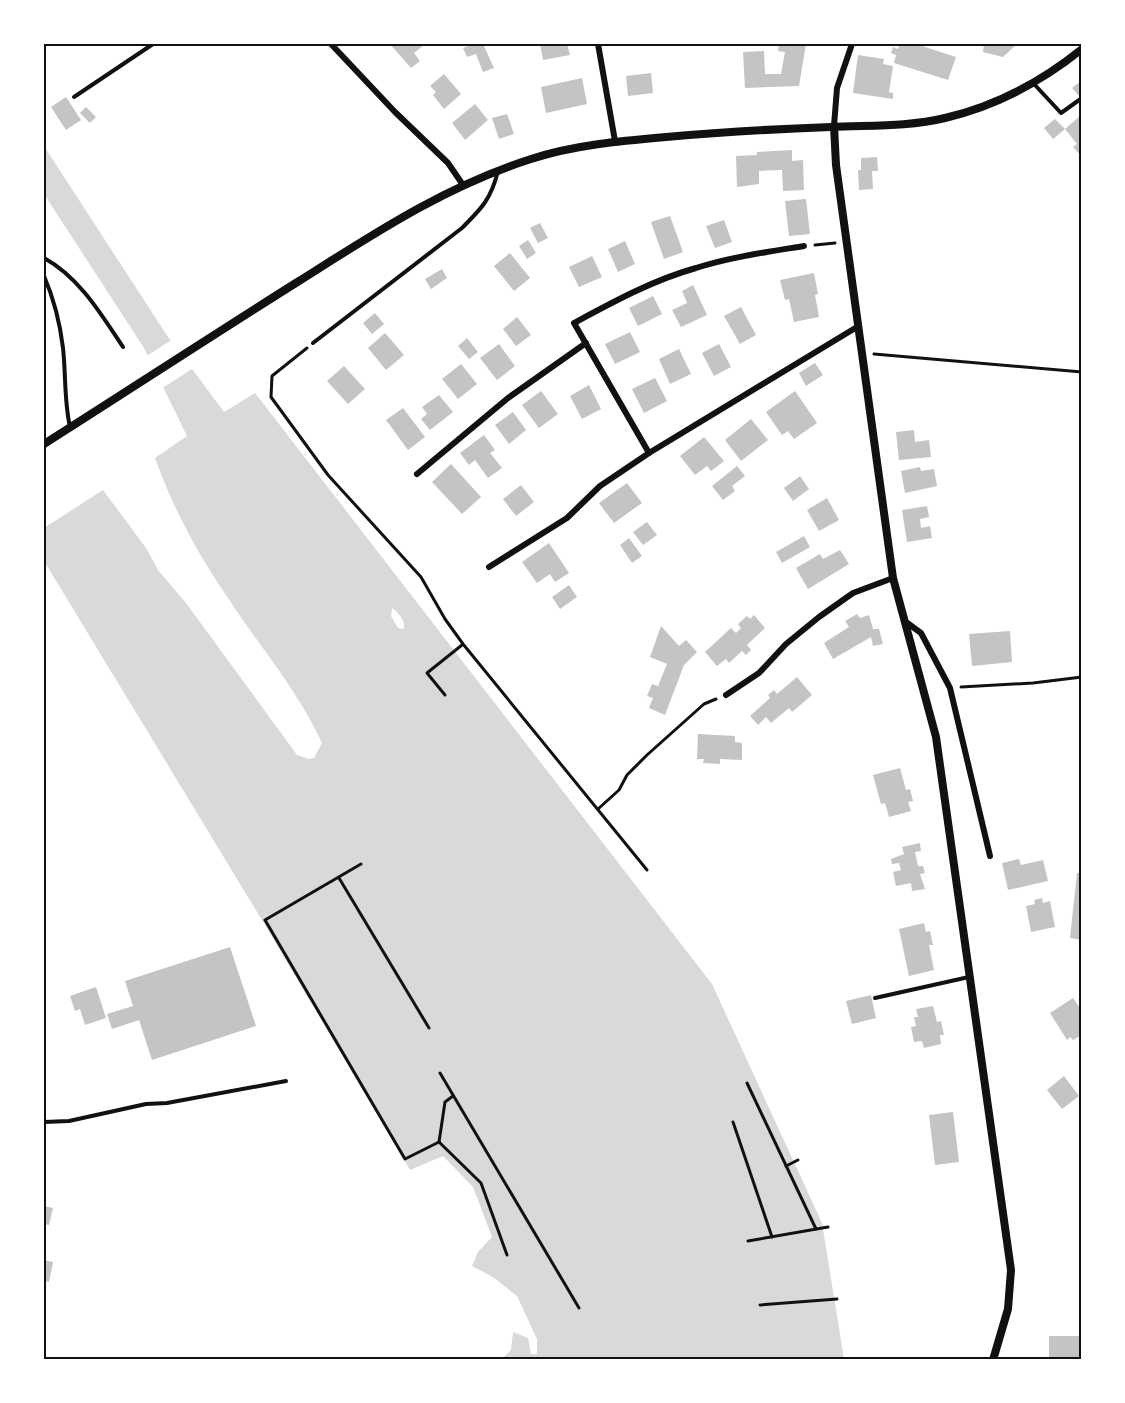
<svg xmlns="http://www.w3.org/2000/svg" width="1125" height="1403" viewBox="0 0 1125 1403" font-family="'DejaVu Sans',sans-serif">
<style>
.water{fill:#d9d9d9;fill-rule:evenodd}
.pier{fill:#fff}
.building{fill:#c4c4c4}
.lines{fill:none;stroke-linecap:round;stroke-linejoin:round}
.path{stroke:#111;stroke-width:3}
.service{stroke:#111;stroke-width:4}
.minor{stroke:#111;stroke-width:6}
.tertiary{stroke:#111;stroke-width:8}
.neatline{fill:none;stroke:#111;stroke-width:2}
</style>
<rect width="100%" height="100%" fill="#fff"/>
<path class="water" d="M 44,146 L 166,334 L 224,412 L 255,393 L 712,984 L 822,1223 L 844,1359 L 502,1359 L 511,1350 L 513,1332 L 528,1338 L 531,1354 L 537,1354 L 537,1339 L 517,1296 L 493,1277 L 472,1266 L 478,1252 L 492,1237 L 473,1187 L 443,1156 L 410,1170 L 265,925 L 44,561 L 44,528 L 103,490 L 146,548 L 158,570 L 186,603 L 297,755 L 309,759 L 314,758 L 322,743 C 299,693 262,649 232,604 C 200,558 174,511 155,458 L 187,436 L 144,348 L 44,194 ZM 392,608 C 399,613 405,620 404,629 L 398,628 L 391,616 Z"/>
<polygon class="pier" points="173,339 195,367 161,389 145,357"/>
<g class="building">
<polygon points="390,44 425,44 414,53 420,61 411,68"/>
<polygon points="473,44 483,44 494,68 483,72 476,54 467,57 463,48"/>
<polygon points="540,44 567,44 570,55 543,60"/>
<polygon points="779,44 806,44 799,86 745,88 743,52 764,51 765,74 781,74 785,52 778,51"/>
<polygon points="900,44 916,44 956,57 948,80 894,63 896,55 891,53 893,47 898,49"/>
<polygon points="984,44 1017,44 1003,57 983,52"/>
<polygon points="858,55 884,59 883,64 893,66 889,92 893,93 893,99 853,93"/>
<polygon points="651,73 653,93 628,96 626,76"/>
<polygon points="444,74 461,94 444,109 433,95 436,92 430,86"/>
<polygon points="582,78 587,104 546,113 541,87"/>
<polygon points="1082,80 1082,99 1072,88"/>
<polygon points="66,97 81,120 66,130 51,107"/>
<polygon points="475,104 488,120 465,140 452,123"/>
<polygon points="86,107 96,117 90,123 80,113"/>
<polygon points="507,114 514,134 499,139 492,118"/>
<polygon points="1080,116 1082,118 1082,157 1073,147 1077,144 1065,129 1053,139 1044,128 1055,119 1065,129"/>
<polygon points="792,150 792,161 803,160 804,190 783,191 782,170 759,171 759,184 737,187 736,156 757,155 757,152"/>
<polygon points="877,157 878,171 872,171 873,189 859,190 858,170 861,170 861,158"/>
<polygon points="806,199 810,234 789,236 785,201"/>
<polygon points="670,216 683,252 664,259 651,222"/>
<polygon points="724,220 732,242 715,248 706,226"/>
<polygon points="540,223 548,238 538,243 530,228"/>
<polygon points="528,240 536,253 527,259 519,246"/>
<polygon points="625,241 635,264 618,272 608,249"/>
<polygon points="510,253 530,278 514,291 494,266"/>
<polygon points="592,256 602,277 579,287 569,267"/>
<polygon points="442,269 447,278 431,289 425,279"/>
<polygon points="814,273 818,294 815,295 819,317 794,322 789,299 785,300 780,280"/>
<polygon points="693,285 707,315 681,327 672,310 687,303 682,291"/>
<polygon points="653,296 662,314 638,326 629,308"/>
<polygon points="741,307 756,335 740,344 724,316"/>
<polygon points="375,313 384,324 372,334 363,323"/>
<polygon points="517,317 531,335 516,346 503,329"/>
<polygon points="630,332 640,352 615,364 605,344"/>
<polygon points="385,333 404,355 386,370 368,348"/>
<polygon points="467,338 478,352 469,359 458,346"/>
<polygon points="499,344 515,366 497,380 480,358"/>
<polygon points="719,344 731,367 714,376 702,353"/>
<polygon points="679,349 691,374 670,384 659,359"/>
<polygon points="815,363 823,375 806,386 799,373"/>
<polygon points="461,364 477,384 458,399 442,379"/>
<polygon points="344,366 365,389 348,404 327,381"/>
<polygon points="655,378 667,401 644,413 632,389"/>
<polygon points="589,385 601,409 582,419 570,396"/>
<polygon points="541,391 558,414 539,428 522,405"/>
<polygon points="795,391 817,423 794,439 788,431 782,435 766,412"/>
<polygon points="439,395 453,412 430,430 421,419 427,414 422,407"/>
<polygon points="403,408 425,437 408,450 386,420"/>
<polygon points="513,412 526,430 509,444 495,425"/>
<polygon points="751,419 768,440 741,461 725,440"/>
<polygon points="914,430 915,442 929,440 931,457 899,460 896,432"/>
<polygon points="484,435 495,450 490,453 502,468 488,478 475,460 469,465 460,453"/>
<polygon points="704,437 724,461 711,471 707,466 695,475 680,456"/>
<polygon points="451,464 481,497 462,514 432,482"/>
<polygon points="737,466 745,476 732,486 735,491 723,500 712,486"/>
<polygon points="920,467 921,471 934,469 937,486 905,493 901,471"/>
<polygon points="800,476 809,489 793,501 784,488"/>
<polygon points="627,483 642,503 614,523 599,503"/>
<polygon points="521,485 534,502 516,516 503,499"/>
<polygon points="827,498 839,520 819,531 807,510"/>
<polygon points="927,506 929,517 920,519 921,528 930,526 932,538 907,542 902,510"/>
<polygon points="647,522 657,535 643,545 633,532"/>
<polygon points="804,536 810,547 782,563 776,552"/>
<polygon points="629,538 642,556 632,563 620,545"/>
<polygon points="549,543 569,573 555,582 550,574 537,583 522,562"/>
<polygon points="840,550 849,564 808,589 796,568 820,554 823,559"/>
<polygon points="569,585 577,597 560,609 552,597"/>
<polygon points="857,614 860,618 869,615 873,629 879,629 883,644 873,646 871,637 833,659 824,643 849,627 845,621"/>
<polygon points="754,615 765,628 747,645 751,650 746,655 742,651 729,663 726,659 717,666 705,652 731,628 736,633 741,628 738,624 747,616 750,619"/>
<polygon points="661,626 679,646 686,640 697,652 684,665 665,715 649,708 653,698 647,696 652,684 658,686 667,664 650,657"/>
<polygon points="1010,631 1012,662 972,666 969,634"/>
<polygon points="797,677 812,695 792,712 789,708 771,723 766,717 758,725 750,716 770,698 768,695 774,690 777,694"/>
<polygon points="698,734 735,736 735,742 742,743 742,760 720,759 720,764 703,763 704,759 697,759"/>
<polygon points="900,768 906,790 910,789 913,801 908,802 911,811 889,817 885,803 881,804 873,775"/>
<polygon points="920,843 921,851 915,852 918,866 923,866 925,873 920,874 925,889 912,891 911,883 896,886 893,872 901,870 899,863 892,864 891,859 904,854 902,847"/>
<polygon points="1019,859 1021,865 1043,860 1048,881 1008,890 1002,863"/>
<polygon points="1077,873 1082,873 1082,940 1070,938"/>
<polygon points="1042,898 1043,903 1050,901 1055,927 1031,932 1026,906 1035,904 1034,900"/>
<polygon points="924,923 926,932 930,931 933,945 929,945 934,970 909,976 899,929"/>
<polygon points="230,947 256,1026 152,1060 139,1020 112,1029 107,1014 133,1006 125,981"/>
<polygon points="96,987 106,1018 85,1025 80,1009 75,1011 70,996"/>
<polygon points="871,995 876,1018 852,1024 846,1001"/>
<polygon points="1073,998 1082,1011 1082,1035 1073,1040 1070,1037 1067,1040 1050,1013"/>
<polygon points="933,1006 937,1022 941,1021 944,1035 940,1035 941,1044 924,1048 922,1041 914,1042 911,1027 916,1026 914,1017 918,1017 916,1009"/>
<polygon points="1064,1076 1079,1096 1062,1109 1047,1090"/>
<polygon points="953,1112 959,1162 935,1165 929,1115"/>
<polygon points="44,1206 53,1208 49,1225 44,1224"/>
<polygon points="44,1260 53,1262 49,1282 44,1281"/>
<rect x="1049" y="1336" width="33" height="24"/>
</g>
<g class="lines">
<g class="path">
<polyline points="815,245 835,243"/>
<polyline points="307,348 272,376 271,397 328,475 421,577 445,619 463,644 647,870"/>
<polyline points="874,354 1082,372"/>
<polyline points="961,687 1033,683 1082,677"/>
<polyline points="445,695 427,673 462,645"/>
<polyline points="598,809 619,790 627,775 647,755 704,704 716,699"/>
<polyline points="361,864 265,920 405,1159 439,1142"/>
<polyline points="339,878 429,1028"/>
<polyline points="440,1073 579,1308"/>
<polyline points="747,1083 816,1229"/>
<polyline points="733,1122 772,1237"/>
<polyline points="439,1142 481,1183 507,1255"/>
<polyline points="439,1142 445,1102 453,1096"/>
<polyline points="786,1166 798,1160"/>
<polyline points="748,1241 828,1227"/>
<polyline points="760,1305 837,1299"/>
</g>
<g class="service">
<polyline points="1034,84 1061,113 1082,98"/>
<polyline points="74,97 153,44"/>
<path d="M 44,258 C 79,277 101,314 123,347"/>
<path d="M 44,276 C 54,299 60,323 63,348 C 66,375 64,401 70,427"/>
<path d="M 313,343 L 462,228 C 482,208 491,199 498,171"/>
<polyline points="875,998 969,977"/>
<polyline points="44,1122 69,1121 146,1104 167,1103 286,1081"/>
</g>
<g class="minor">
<polyline points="331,44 395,112 448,163 463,185"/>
<polyline points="598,44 615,141"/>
<polyline points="834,126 837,88 852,44"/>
<path d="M 649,453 L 574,323 C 613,302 653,280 696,268 C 731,257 767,252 804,246"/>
<polyline points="417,474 508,398 586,343"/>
<polyline points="489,567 567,518 600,486 649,453 857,327"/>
<polyline points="906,622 921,633 950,688 990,856"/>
<polyline points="726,695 759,673 786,644 819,617 853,593 893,578"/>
</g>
<g class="tertiary">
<polyline points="834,126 836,165 893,578 936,737 1011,1270 1008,1309 993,1360"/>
<path d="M 44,444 C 129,390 213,335 299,281 C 375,233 444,187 531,159 C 574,145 620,141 666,137 C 721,132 776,129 831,127 C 869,125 908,127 945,118 C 996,106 1041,82 1082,49"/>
</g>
</g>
<rect width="1125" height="1403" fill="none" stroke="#ffffff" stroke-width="90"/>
<rect x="45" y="45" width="1035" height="1313" class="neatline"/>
</svg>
